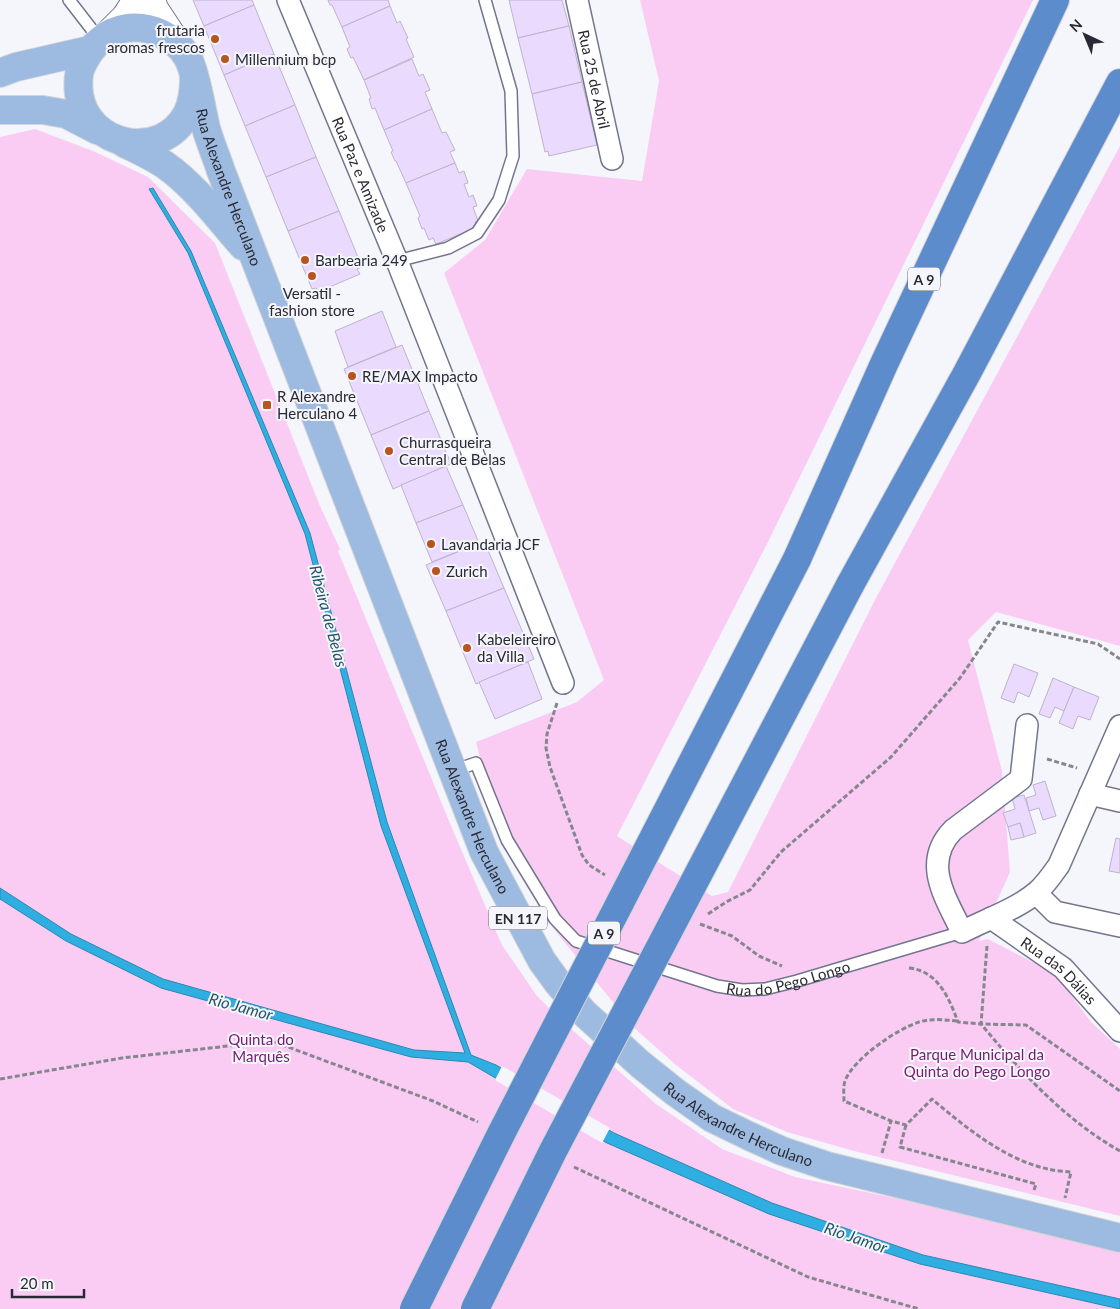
<svg xmlns="http://www.w3.org/2000/svg" width="1120" height="1309" viewBox="0 0 1120 1309" font-family="Lato,sans-serif">
<style>
.green{fill:#faccf4}
.water{fill:#2faee2;stroke:#2d86ae}
.pier{fill:#f5f6fb}
.building{fill:#eadafe;stroke:#beb3cb}
.lines{fill:none;stroke-linecap:round;stroke-linejoin:round}
.lane-casing{stroke:#73758d;stroke-width:14}
.street-casing{stroke:#73758d;stroke-width:24}
.secondary-casing{stroke:#73758d;stroke-width:30}
.primary-casing{stroke:#d4d4d6;stroke-width:30}
.highway-casing{stroke:#d4d4d6;stroke-width:30}
.path{stroke:#86878e;stroke-width:3;stroke-dasharray:5 2.5;stroke-linecap:butt}
.lane{stroke:#fff;stroke-width:11}
.street{stroke:#fff;stroke-width:21}
.secondary{stroke:#fff;stroke-width:28}
.primary{stroke:#9dbae0;stroke-width:28}
.highway{stroke:#5c8ccb;stroke-width:28}
.highway-bridge-casing{stroke:#d4d4d6;stroke-width:30;stroke-linecap:butt}
.highway-bridge{stroke:#5c8ccb;stroke-width:28}
.poi-dot{fill:#b8541f;stroke:#f5f6fb;stroke-width:2}
.labels{text-anchor:middle;dominant-baseline:central;stroke-width:4;stroke-linejoin:round;paint-order:stroke}
.shield{fill:#f5f6fb;stroke:#66666f;stroke-width:1}
.shield-label{font-size:14px;font-weight:bold;fill:#292933}
.poi-label{font-size:15px;fill:#292933;stroke:#f5f6fb;text-anchor:start}
.street-label{font-size:15px;fill:#292933;stroke:#f5f6fb}
.park-label{font-size:15px;fill:#771b72;stroke:#f5f6fb}
.water-label{font-size:16px;font-style:italic;fill:#24546a;stroke:#f5f6fb}
</style>
<rect width="100%" height="100%" fill="#f5f6fb"/>
<g class="green">
<polygon points="640,0 1033,0 767,544 617,836 712,896 728,892 876,598 1120,146 1120,646 996,612 968,640 1002,771 1010,872 979,941 988,939 1056,974 1091,1022 1120,1049 1120,1216 854,1151 787,1132 733,1109 676,1065 633,1027 553,928 499,834 476,742 577,702 604,680 444,273 485,240 527,169 642,181 659,81"/>
<polygon points="35,129 93,151 148,177 215,243 320,506 340,549 338,551 449,821 502,945 537,996 560,1019 656,1104 722,1149 795,1177 1120,1246 1120,1309 0,1309 0,137"/>
</g>
<polygon class="water" points="153,188 191,251 310,533 387,822 471,1055 496,1065 614,1133 772,1203 923,1255 1120,1299 1120,1309 920,1264 769,1214 607,1143 468,1062 411,1057 161,988 66,941 0,899 0,888 71,934 163,979 414,1050 465,1053 381,826 305,534 188,253 149,189"/>
<polygon class="pier" points="502,1066 610,1128 602,1143 495,1080"/>
<g class="building">
<polygon points="193,0 252,0 254,5 204,26"/>
<polygon points="328,0 388,0 390,6 342,27 332,5 330,5"/>
<polygon points="509,0 562,0 569,26 518,38"/>
<polygon points="254,5 274,54 224,75 204,26"/>
<polygon points="390,6 397,23 400,21 408,38 406,39 414,57 364,80 353,57 351,58 347,49 350,47 342,27"/>
<polygon points="569,26 582,82 532,94 518,38"/>
<polygon points="274,54 295,105 245,126 224,75"/>
<polygon points="412,59 419,76 423,74 430,90 425,92 432,109 384,130 375,108 372,109 369,99 371,98 364,80"/>
<polygon points="582,82 597,145 549,156 548,151 545,152 532,94"/>
<polygon points="295,105 316,157 266,177 245,126"/>
<polygon points="432,109 442,133 446,132 455,150 450,152 455,163 406,183 396,161 395,161 391,152 393,151 384,130"/>
<polygon points="316,157 339,211 288,231 266,177"/>
<polygon points="455,163 459,173 464,171 468,183 464,184 469,197 473,195 477,206 473,207 478,221 475,222 478,227 436,244 433,238 429,240 424,228 422,229 418,218 420,216 406,183"/>
<polygon points="339,211 362,267 357,269 360,274 318,292 316,288 312,289 288,231"/>
<polygon points="382,311 396,347 348,367 335,331"/>
<polygon points="402,345 429,411 371,435 344,369"/>
<polygon points="429,411 451,464 393,489 371,435"/>
<polygon points="446,466 463,505 416,523 401,485"/>
<polygon points="463,505 479,543 432,562 416,523"/>
<polygon points="484,541 504,588 446,611 426,565"/>
<polygon points="504,588 534,659 476,684 446,611"/>
<polygon points="528,662 542,699 495,719 479,682"/>
<polygon points="1014,664 1038,673 1029,697 1018,692 1014,703 1001,698"/>
<polygon points="1053,678 1074,687 1064,711 1055,707 1050,718 1039,714"/>
<polygon points="1074,687 1099,697 1090,720 1078,716 1073,729 1059,723"/>
<polygon points="1045,781 1056,816 1043,820 1039,808 1029,811 1026,798 1036,795 1033,785"/>
<polygon points="1024,795 1036,833 1024,837 1020,823 1008,827 1003,813 1015,809 1012,798"/>
<polygon points="1020,823 1024,837 1011,840 1008,827"/>
<polygon points="1116,838 1120,839 1120,873 1109,871"/>
</g>
<g class="lines">
<g class="lane-casing">
<g id="lane">
<polyline points="69,0 100,40"/>
<polyline points="397,261 448,248 477,233 499,200 513,156 511,91 485,0"/>
<path id="s1" d="M 453,771 L 476,763 L 507,840 L 555,919 L 576,941 L 717,986 L 742,990 L 765,989 L 797,981 L 962,932"/>
</g>
</g>
<g class="street-casing">
<g id="street">
<path id="s2" d="M 288,0 L 397,261 L 563,683"/>
<path id="s3" d="M 577,0 L 612,159"/>
<path d="M 1027,725 L 1021,779 L 953,830 C 921,863 946,898 962,932 C 985,920 1017,909 1037,892 C 1046,884 1052,875 1059,865 L 1120,726"/>
<polyline points="1090,794 1120,801"/>
<polyline points="1036,893 1055,912 1120,926"/>
<path id="s4" d="M 991,918 L 1063,968 L 1120,1031"/>
</g>
</g>
<g class="secondary-casing">
<g id="secondary">
<polyline points="151,0 154,9 177,44"/>
<polyline points="109,34 126,17 137,0"/>
</g>
</g>
<g class="primary-casing">
<g id="primary">
<polyline points="0,73 16,67 90,50"/>
<path id="s5" d="M 194,77 C 194,90 193,102 187,114 C 161,162 87,147 79,94 C 78,85 78,73 82,65 C 91,46 106,31 127,28 C 151,25 176,37 188,58 C 197,76 201,108 206,128 C 210,142 216,156 221,171 L 484,852 L 542,961 L 558,983 L 583,1012 L 640,1064 L 675,1092 L 712,1118 L 749,1136 L 782,1151 L 827,1166 L 1120,1238"/>
<polyline points="0,110 43,110 66,114 97,130"/>
<path d="M 124,143 C 138,150 152,156 165,165 C 195,186 219,219 243,246"/>
</g>
</g>
<g class="highway-casing">
<g id="highway">
<polyline points="797,559 884,364 1055,0"/>
<polyline points="850,585 967,373 1120,83"/>
</g>
</g>
<g class="path">
<polyline points="557,703 547,734 546,748 550,767 582,855 589,865 605,875"/>
<polyline points="1047,759 1077,768"/>
<polyline points="708,914 726,902 750,890 781,852 891,757 960,678 998,622 1098,644 1120,659"/>
<polyline points="700,924 732,936 759,956 782,966"/>
<path d="M 987,946 L 981,1024 C 1021,1072 1065,1120 1120,1151"/>
<path d="M 909,968 C 938,971 949,998 958,1022 L 981,1024 L 1026,1025 L 1120,1091"/>
<path d="M 957,1021 C 945,1020 932,1018 919,1022 C 897,1029 853,1059 845,1081 C 843,1087 844,1095 844,1101 L 891,1121 L 906,1125 L 932,1099 C 965,1127 1005,1160 1048,1169 C 1055,1171 1064,1171 1071,1172 L 1065,1198"/>
<polyline points="0,1079 122,1058 272,1041 433,1101 478,1122"/>
<polyline points="906,1125 900,1147 1036,1184 1034,1190"/>
<polyline points="882,1153 891,1121"/>
<polyline points="574,1167 808,1277 919,1309"/>
</g>
<use href="#lane" class="lane"/>
<use href="#street" class="street"/>
<use href="#secondary" class="secondary"/>
<use href="#primary" class="primary"/>
<use href="#highway" class="highway"/>
<g class="highway-bridge-casing">
<g id="highway-bridge">
<polyline points="414,1309 502,1132 797,559"/>
<polyline points="475,1309 553,1151 850,585"/>
</g>
</g>
<use href="#highway-bridge" class="highway-bridge"/>
</g>
<g class="poi-dot">
<circle cx="215" cy="39" r="5"/>
<circle cx="225" cy="59" r="5"/>
<circle cx="305" cy="260" r="5"/>
<circle cx="312" cy="276" r="5"/>
<circle cx="352" cy="376" r="5"/>
<rect x="262" y="400" width="10" height="10" rx="2.5"/>
<circle cx="389" cy="451" r="5"/>
<circle cx="431" cy="544" r="5"/>
<circle cx="436" cy="571" r="5"/>
<circle cx="467" cy="648" r="5"/>
</g>
<g class="labels">
<g class="shield">
<rect x="908" y="267.5" width="32" height="23" rx="4"/>
<rect x="489" y="906.5" width="58" height="23" rx="4"/>
<rect x="588" y="921.5" width="32" height="23" rx="4"/>
</g>
<g class="shield-label">
<text x="924" y="279">A 9</text>
<text x="518" y="918">EN 117</text>
<text x="604" y="933">A 9</text>
</g>
<g class="poi-label">
<text x="205" y="30" text-anchor="end">frutaria<tspan x="205" dy="17">aromas frescos</tspan></text>
<text x="235" y="59">Millennium bcp</text>
<text x="315" y="260">Barbearia 249</text>
<text x="312" y="293" text-anchor="middle">Versatil -<tspan x="312" dy="17">fashion store</tspan></text>
<text x="362" y="376">RE/MAX Impacto</text>
<text x="277" y="396">R Alexandre<tspan x="277" dy="17">Herculano 4</tspan></text>
<text x="399" y="442">Churrasqueira<tspan x="399" dy="17">Central de Belas</tspan></text>
<text x="441" y="544">Lavandaria JCF</text>
<text x="446" y="571">Zurich</text>
<text x="477" y="639">Kabeleireiro<tspan x="477" dy="17">da Villa</tspan></text>
</g>
<g class="street-label">
<text stroke="none"><textPath href="#s3" startOffset="81">Rua 25 de Abril</textPath></text>
<text stroke="none"><textPath href="#s2" startOffset="189">Rua Paz e Amizade</textPath></text>
<text stroke="none"><textPath href="#s5" startOffset="479">Rua Alexandre Herculano</textPath></text>
<text stroke="none"><textPath href="#s5" startOffset="1154">Rua Alexandre Herculano</textPath></text>
<text stroke="none"><textPath href="#s4" startOffset="86">Rua das Dálias</textPath></text>
<text stroke="none"><textPath href="#s1" startOffset="451">Rua do Pego Longo</textPath></text>
<text stroke="none"><textPath href="#s5" startOffset="1574">Rua Alexandre Herculano</textPath></text>
</g>
<g class="park-label">
<text x="261" y="1039">Quinta do<tspan x="261" dy="17">Marquês</tspan></text>
<text x="977" y="1054">Parque Municipal da<tspan x="977" dy="17">Quinta do Pego Longo</tspan></text>
</g>
<g class="water-label">
<text transform="translate(329 616) rotate(75)">Ribeira de Belas</text>
<text transform="translate(241 1006) rotate(15)">Rio Jamor</text>
<text transform="translate(856 1237) rotate(19)">Rio Jamor</text>
</g>
</g>
<g transform="translate(1085 35) rotate(316)" stroke="#f5f6fb" stroke-width="4" paint-order="stroke">
<path d="M0-4L9 19L0 12L-9 19Z" fill="#292933"/>
<text y="-8" font-size="14" font-weight="bold" text-anchor="middle" fill="#292933">N</text>
</g>
<path d="M12 1289v8h72v-8" fill="none" stroke="#292933" stroke-width="2.5"/>
<text x="20" y="1289" font-size="15" fill="#292933" stroke="#f5f6fb" stroke-width="4" paint-order="stroke">20 m</text>
</svg>
